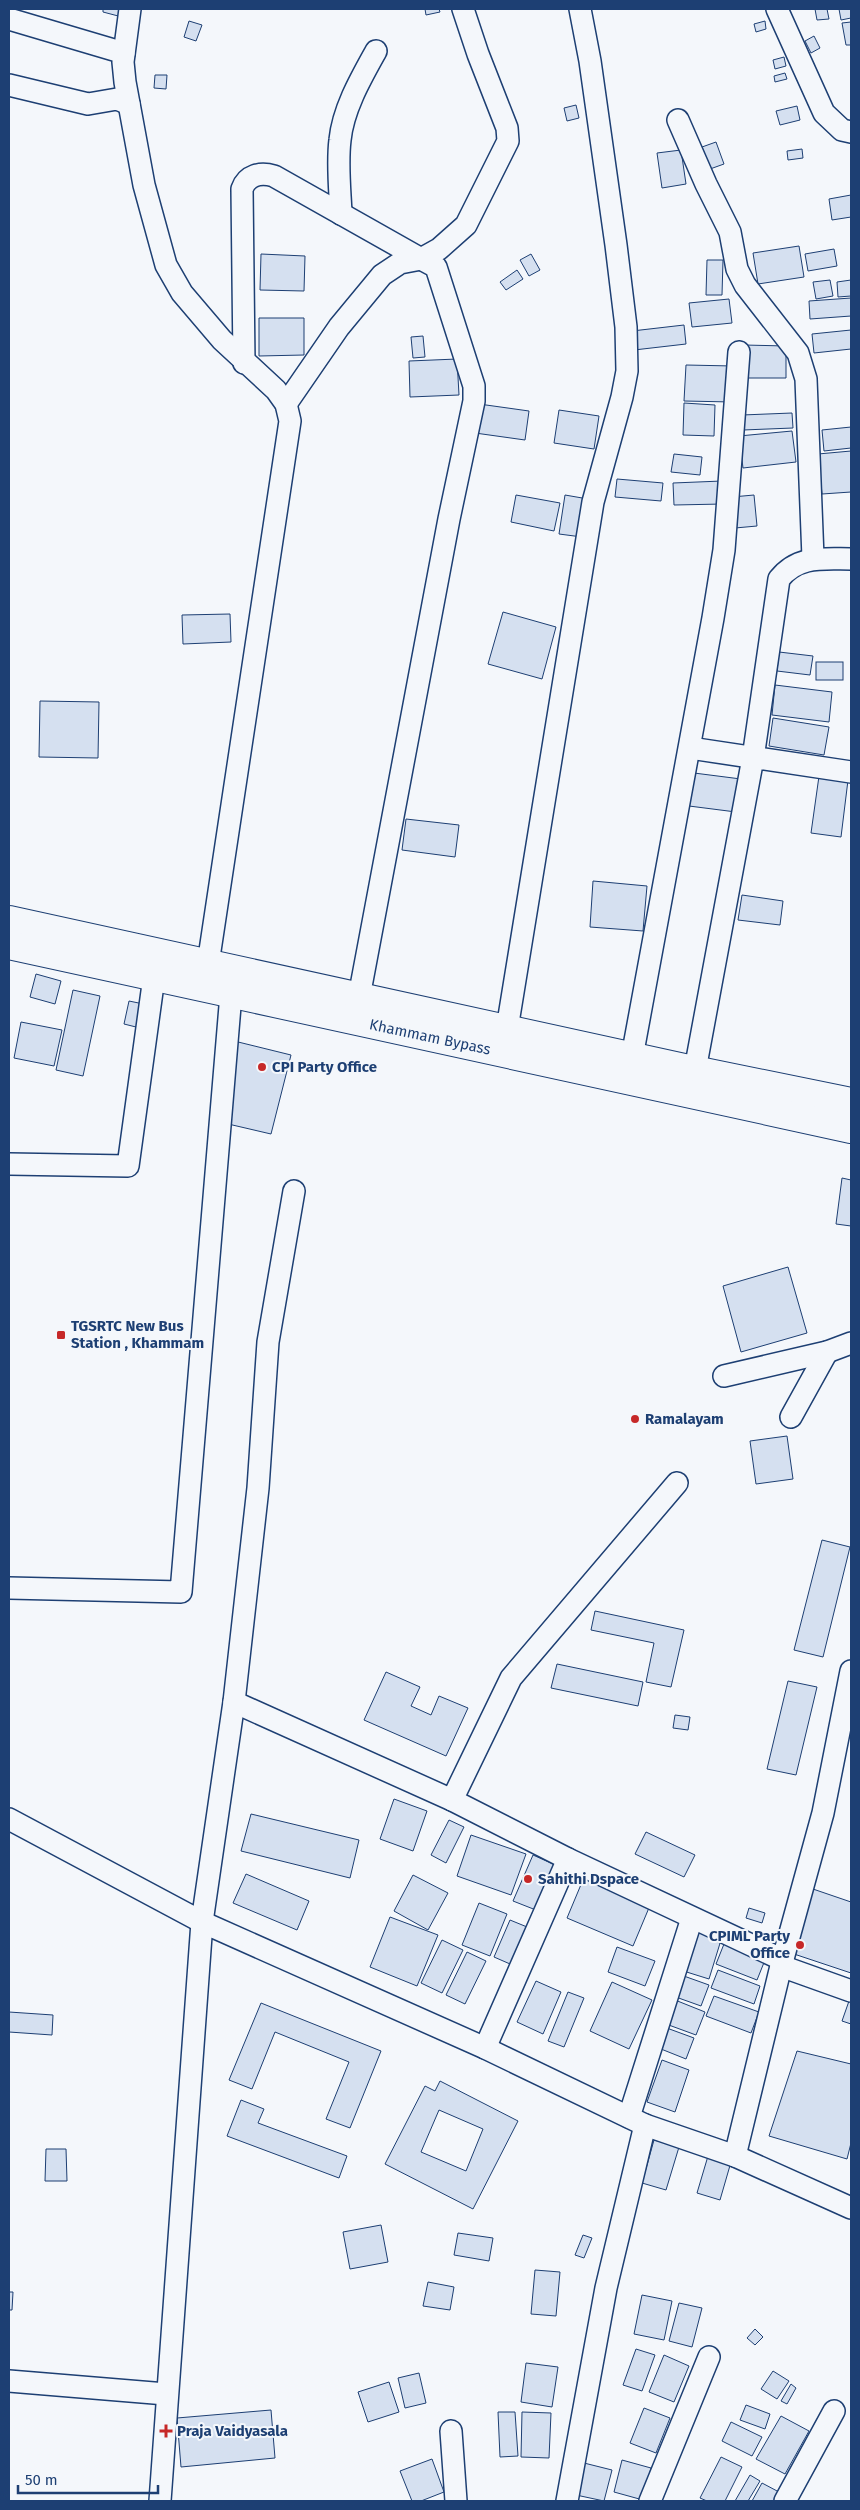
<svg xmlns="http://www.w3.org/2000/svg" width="860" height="2510" viewBox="0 0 860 2510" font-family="'Fira Sans',sans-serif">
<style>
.building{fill:#d5e0f0;stroke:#1d3f73;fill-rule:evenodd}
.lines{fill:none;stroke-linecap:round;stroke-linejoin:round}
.minor-casing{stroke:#1d3f73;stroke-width:24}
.highway-casing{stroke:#1d3f73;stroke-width:30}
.minor{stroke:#f4f7fb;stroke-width:21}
.highway{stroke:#f4f7fb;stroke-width:28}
.poi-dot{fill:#c62828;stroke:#f4f7fb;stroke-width:2}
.labels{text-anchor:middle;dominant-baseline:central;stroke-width:4;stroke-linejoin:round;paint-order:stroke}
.street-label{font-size:15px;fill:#1d3f73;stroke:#f4f7fb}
.poi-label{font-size:15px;font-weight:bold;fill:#1d3f73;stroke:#f4f7fb;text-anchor:start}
</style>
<rect width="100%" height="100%" fill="#f4f7fb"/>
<g class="building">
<polygon points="103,9 124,9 122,17 103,12"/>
<polygon points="425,9 439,9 440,12 426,15"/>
<polygon points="815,9 827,9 829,19 817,20"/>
<polygon points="839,9 851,9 851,18 841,20"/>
<polygon points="189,21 202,25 196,41 184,37"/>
<polygon points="765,21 766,29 756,32 754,24"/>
<polygon points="851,22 851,45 846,45 842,23"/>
<polygon points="814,36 820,48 811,53 805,41"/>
<polygon points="784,57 786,66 775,69 773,60"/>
<polygon points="785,73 787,79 775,82 774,76"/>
<polygon points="155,75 167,75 166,89 154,88"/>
<polygon points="576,105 579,118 567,121 564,108"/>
<polygon points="797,106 800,120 780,125 776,111"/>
<polygon points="716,142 724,164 710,169 702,147"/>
<polygon points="802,149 803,158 788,160 787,151"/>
<polygon points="681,150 686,184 662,188 657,153"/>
<polygon points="851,195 851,217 832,220 829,199"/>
<polygon points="799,246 804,277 758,284 753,253"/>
<polygon points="834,249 837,266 808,271 805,254"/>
<polygon points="261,254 305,256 304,291 260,290"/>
<polygon points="531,254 540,270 529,276 520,260"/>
<polygon points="707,260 723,260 722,295 706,295"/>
<polygon points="517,270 523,279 506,290 500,282"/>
<polygon points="830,280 833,296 816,299 813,282"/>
<polygon points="851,280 851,296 838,297 837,282"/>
<polygon points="851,298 851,316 810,319 809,301"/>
<polygon points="729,299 732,323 692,327 689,303"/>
<polygon points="259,318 304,318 304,355 259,356"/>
<polygon points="684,325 686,344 634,350 632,331"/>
<polygon points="851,330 851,349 814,353 812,334"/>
<polygon points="423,336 425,357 413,358 411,337"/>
<polygon points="744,345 786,346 786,378 743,378"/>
<polygon points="457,359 459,395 410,397 409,361"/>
<polygon points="686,365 733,366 732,402 684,401"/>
<polygon points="684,403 715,405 714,436 683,435"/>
<polygon points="479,404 529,411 525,440 475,433"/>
<polygon points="559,410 599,416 594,449 554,443"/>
<polygon points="792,413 793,428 743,430 742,415"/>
<polygon points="851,427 851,448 824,451 822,430"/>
<polygon points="792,431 796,462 743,468 739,436"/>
<polygon points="851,451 851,492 822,494 818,454"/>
<polygon points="674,454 702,457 700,475 671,472"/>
<polygon points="617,479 663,483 661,501 615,497"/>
<polygon points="722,481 723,504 674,505 673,483"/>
<polygon points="516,495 560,503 554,531 511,522"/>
<polygon points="565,495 588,499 582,537 559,534"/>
<polygon points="754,495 757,526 735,528 732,497"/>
<polygon points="503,612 556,627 542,679 488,664"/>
<polygon points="230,614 231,642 183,644 182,615"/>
<polygon points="779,652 813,656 810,675 777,671"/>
<rect x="816" y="662" width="27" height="18"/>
<polygon points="775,685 832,692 829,722 772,715"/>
<polygon points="40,701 99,702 98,758 39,757"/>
<polygon points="773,718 829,727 824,755 769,746"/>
<polygon points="820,769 849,772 841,837 811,833"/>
<polygon points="694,773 741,779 736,812 689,806"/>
<polygon points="406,819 459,825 455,857 402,850"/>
<polygon points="593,881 647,886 643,931 590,927"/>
<polygon points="742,895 783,901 780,925 738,920"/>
<polygon points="36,974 61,981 55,1004 30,997"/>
<polygon points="73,990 100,996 83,1076 56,1070"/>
<polygon points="129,1001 158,1007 152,1031 124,1024"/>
<polygon points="21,1022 62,1030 54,1066 14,1058"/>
<polygon points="230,1040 291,1055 271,1134 211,1120"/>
<polygon points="842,1178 851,1180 851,1226 836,1224"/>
<polygon points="788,1267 807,1333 741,1352 723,1286"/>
<polygon points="787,1436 793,1479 756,1484 750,1441"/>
<polygon points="822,1540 850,1547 823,1657 794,1650"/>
<polygon points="595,1611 684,1630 671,1687 646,1682 654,1643 591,1630"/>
<polygon points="557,1664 643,1682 638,1706 551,1688"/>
<polygon points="386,1672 420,1687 411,1706 431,1715 439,1696 468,1708 446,1756 364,1720"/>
<polygon points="788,1681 817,1687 796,1775 767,1769"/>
<polygon points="675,1715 690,1717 688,1730 673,1728"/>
<polygon points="394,1799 427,1811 413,1851 380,1839"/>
<polygon points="251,1814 359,1840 350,1878 241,1851"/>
<polygon points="449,1820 464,1827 446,1863 431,1855"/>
<polygon points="646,1832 695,1855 684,1877 635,1854"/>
<polygon points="471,1835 526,1854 511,1895 457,1876"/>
<polygon points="533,1855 560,1867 541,1912 513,1901"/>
<polygon points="246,1874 309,1901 297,1930 233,1903"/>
<polygon points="413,1875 448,1893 428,1930 394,1911"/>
<polygon points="585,1875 651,1903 633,1946 567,1918"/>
<polygon points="810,1888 851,1902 851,1973 794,1954"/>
<polygon points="479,1903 507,1914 490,1956 462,1945"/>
<polygon points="749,1908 765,1913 762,1923 746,1918"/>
<polygon points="390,1917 438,1935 417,1986 370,1967"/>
<polygon points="510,1920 532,1929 517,1967 494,1957"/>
<polygon points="690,1930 721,1940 709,1979 677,1969"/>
<polygon points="442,1940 463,1950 442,1993 421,1983"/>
<polygon points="724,1944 765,1960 757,1980 716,1964"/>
<polygon points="617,1947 655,1961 645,1986 608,1972"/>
<polygon points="467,1952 486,1961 465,2004 446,1995"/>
<polygon points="718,1970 760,1986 754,2004 711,1988"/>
<polygon points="681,1975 709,1985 701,2006 673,1996"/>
<polygon points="536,1981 561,1992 543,2034 517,2022"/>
<polygon points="612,1982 652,2000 629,2049 590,2031"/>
<polygon points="568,1992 584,1998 564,2047 548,2041"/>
<polygon points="714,1996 759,2012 751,2033 706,2016"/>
<polygon points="675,2000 705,2012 696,2035 666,2024"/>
<polygon points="849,2001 851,2002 851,2024 842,2021"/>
<polygon points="261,2003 381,2051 350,2128 326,2119 349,2062 275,2032 252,2089 229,2080"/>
<polygon points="9,2012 53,2015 52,2035 9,2032"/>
<polygon points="664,2027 694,2038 686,2059 656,2047"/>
<polygon points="797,2051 851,2064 851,2143 847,2159 769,2136"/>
<polygon points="662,2060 689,2070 675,2112 647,2102"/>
<path d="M 440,2081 L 518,2121 L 473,2209 L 385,2164 L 425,2086 L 435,2091 ZM 439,2110 L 483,2129 L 466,2171 L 421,2152 Z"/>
<polygon points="241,2100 264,2109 258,2123 347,2156 339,2178 227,2136"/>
<polygon points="654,2140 679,2147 666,2190 642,2183"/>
<polygon points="46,2149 66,2149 67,2181 45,2181"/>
<polygon points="708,2156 731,2162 720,2200 697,2193"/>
<polygon points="381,2225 388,2262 350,2269 343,2232"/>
<polygon points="458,2233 493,2238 489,2261 454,2255"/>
<polygon points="583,2235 592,2238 584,2258 575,2255"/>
<polygon points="535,2270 560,2272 556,2316 531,2314"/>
<polygon points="428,2282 454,2287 450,2310 423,2306"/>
<polygon points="9,2292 13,2292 12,2310 9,2310"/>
<polygon points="642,2295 672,2301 664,2340 634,2334"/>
<polygon points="679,2303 702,2308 692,2347 669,2341"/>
<polygon points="755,2329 763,2337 755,2345 747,2338"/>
<polygon points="636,2349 655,2355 642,2391 623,2385"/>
<polygon points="664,2355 689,2366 674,2402 649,2392"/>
<polygon points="526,2363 558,2367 552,2407 521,2402"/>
<polygon points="773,2371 789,2381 777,2399 761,2389"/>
<polygon points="419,2373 426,2403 405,2408 398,2378"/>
<polygon points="389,2382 399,2412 368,2422 358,2392"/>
<polygon points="791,2384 796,2388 787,2404 781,2401"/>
<polygon points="746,2405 770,2414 765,2429 740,2420"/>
<polygon points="644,2408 670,2418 656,2453 630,2443"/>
<polygon points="271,2410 275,2458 181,2467 177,2418"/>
<polygon points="498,2412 515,2412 518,2456 500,2457"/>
<polygon points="522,2412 551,2413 549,2458 521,2457"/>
<polygon points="781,2416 809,2431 785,2474 756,2459"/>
<polygon points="731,2422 762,2437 752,2456 722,2441"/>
<polygon points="721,2457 742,2467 725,2501 707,2501 700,2498"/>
<polygon points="432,2459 444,2492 421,2501 412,2501 400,2471"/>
<polygon points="622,2460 651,2468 643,2500 614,2492"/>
<polygon points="584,2463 612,2470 604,2501 576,2495"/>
<polygon points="750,2475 760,2481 748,2501 735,2501"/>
<polygon points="762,2483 779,2492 774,2501 752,2501"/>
</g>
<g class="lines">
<g class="minor-casing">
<g id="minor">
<polyline points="130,9 123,62 125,82 144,185 166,265 182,293 222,340 276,390 286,404 290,421 208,964"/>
<polyline points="777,9 824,113 842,130 851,132"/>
<polyline points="9,19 124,53"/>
<polyline points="9,85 88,104 117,99 129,104"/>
<polyline points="678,120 706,184 730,232 737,269 745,285 798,353 806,379 813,558"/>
<path d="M 341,214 C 340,190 337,164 340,140 C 343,109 361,78 376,51"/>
<path d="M 244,363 L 242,189 C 247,175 260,172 274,176 L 421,259"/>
<polyline points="286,404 339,327 382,275 400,263 421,259"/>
<polyline points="690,748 851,772"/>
<polyline points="359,997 449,519 474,401 474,386 436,267 421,259 439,249 466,225 508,141 507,128 478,54 463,9"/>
<polyline points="507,1029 593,502 622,397 627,371 626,327 616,245 590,61 580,9"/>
<polyline points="632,1057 713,618 724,550 739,352"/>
<path d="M 695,1070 L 753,758 L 779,579 C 798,555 823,559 851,559"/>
<polyline points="9,1164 128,1166 154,977"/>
<polyline points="724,1376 827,1352 851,1343"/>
<polyline points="791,1417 827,1352"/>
<polyline points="9,1588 181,1592 231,994"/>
<polyline points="234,1702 452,1800 568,1859 783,1960"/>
<polyline points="452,1800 511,1678 677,1483"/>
<polyline points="9,1819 202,1922 234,1702 258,1488 268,1342 294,1191"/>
<polyline points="781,1966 851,1991"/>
<polyline points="485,2048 568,1859"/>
<polyline points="629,2117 692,1918"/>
<polyline points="735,2156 851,2208"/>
<polyline points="9,2381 166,2394"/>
<polyline points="451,2431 456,2501"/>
<polyline points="160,2501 202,1922 485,2048 645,2125 735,2156 781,1966 823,1813 851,1671"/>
<polyline points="567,2501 606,2288 645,2125"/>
<polyline points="650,2501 709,2357"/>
<polyline points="785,2501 834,2411"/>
</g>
</g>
<g class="highway-casing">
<g id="highway">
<polyline points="9,920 684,1068 851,1102"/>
<polyline points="9,945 851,1129"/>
</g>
</g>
<use href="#minor" class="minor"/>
<use href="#highway" class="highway"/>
</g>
<g class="poi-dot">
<circle cx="262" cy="1067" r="5"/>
<rect x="56" y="1330" width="10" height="10" rx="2.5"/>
<circle cx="635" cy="1419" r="5"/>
<circle cx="528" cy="1879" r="5"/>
<circle cx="800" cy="1945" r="5"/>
<path d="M163.5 2423.5h5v5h5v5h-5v5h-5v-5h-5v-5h5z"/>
</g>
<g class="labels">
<g class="street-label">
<text transform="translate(430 1037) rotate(12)">Khammam Bypass</text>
</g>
<g class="poi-label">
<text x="272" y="1067">CPI Party Office</text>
<text x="71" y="1326">TGSRTC New Bus<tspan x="71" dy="17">Station , Khammam</tspan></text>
<text x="645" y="1419">Ramalayam</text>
<text x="538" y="1879">Sahithi Dspace</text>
<text x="790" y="1936" text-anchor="end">CPIML Party<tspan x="790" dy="17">Office</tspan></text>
<text x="177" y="2431">Praja Vaidyasala</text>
</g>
</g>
<rect width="860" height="2510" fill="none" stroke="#1d3f73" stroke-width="20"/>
<path d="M18 2485v8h140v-8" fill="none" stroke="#1d3f73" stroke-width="2.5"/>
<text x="25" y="2485" font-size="15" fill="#1d3f73" stroke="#f4f7fb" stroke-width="4" paint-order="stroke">50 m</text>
</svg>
